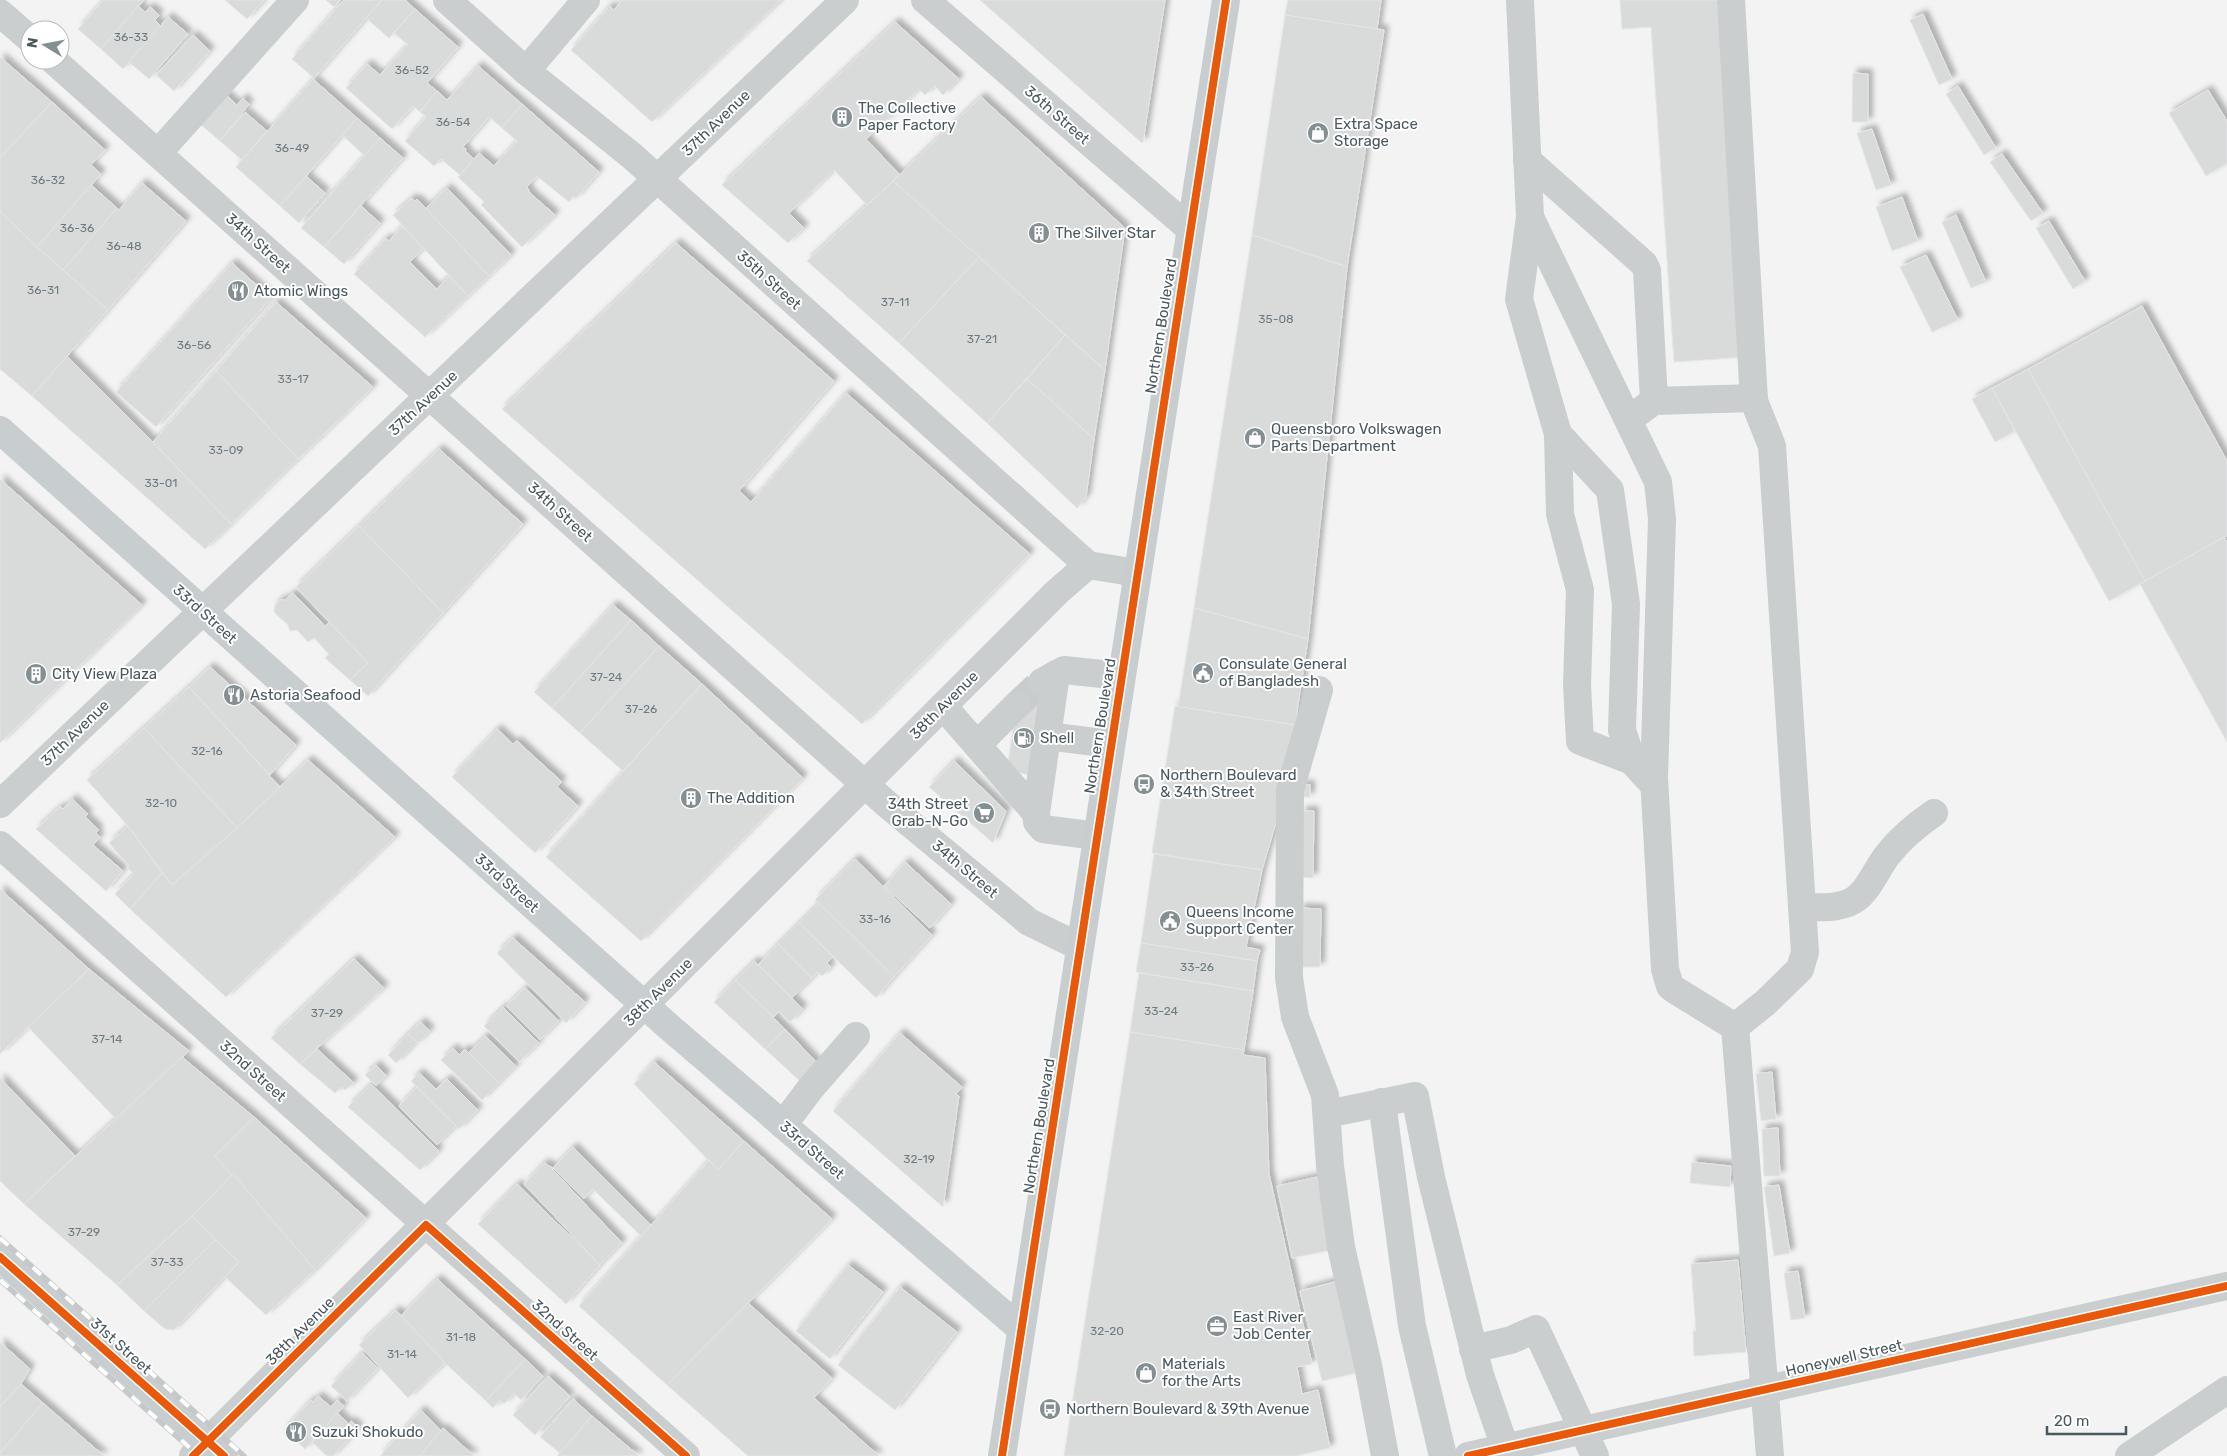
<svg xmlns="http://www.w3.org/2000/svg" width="2227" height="1456" viewBox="0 0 2227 1456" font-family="Rubik,sans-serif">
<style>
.building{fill:#d9dbdb;stroke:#e4e5e6;filter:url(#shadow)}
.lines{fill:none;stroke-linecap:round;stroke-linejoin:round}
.minor-tunnel{stroke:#c8ccce;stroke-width:28;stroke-dasharray:28 14;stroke-linecap:butt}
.minor{stroke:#cacecf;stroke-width:28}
.major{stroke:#c8cdcf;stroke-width:28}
.rail-casing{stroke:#c6c8c9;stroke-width:5.5}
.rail{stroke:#fff;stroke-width:4;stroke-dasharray:11;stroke-linecap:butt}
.minor-bridge{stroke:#cacecf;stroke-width:28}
.cycleway-casing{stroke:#fff;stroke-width:11}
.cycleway{stroke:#e8590c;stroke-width:8}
.labels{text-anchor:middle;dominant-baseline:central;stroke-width:4;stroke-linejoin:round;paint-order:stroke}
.number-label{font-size:12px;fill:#6e7b80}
.poi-label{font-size:15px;fill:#495960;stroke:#fff;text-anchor:start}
.street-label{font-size:15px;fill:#495960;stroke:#fff}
</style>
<defs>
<filter id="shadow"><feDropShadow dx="4.5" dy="-4.5" stdDeviation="2.5" flood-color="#0004"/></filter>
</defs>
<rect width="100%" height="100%" fill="#f3f3f3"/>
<g class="building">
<polygon points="104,0 144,0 101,49 78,29"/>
<polygon points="225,0 264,0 247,19"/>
<polygon points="326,0 340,0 334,7"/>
<polygon points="344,0 382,0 314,78 292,59"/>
<polygon points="382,0 405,0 415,9 389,38 366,18"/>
<polygon points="622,0 781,0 652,122 571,50 610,6 614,10"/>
<polygon points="980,0 1165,0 1143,142 1142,143"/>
<polygon points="1288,0 1381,0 1377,29 1285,15"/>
<polygon points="1620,0 1723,0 1747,357 1674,362 1651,27 1622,29"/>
<polygon points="138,6 145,12 150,7 159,15 155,20 161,26 123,69 101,49"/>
<polygon points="415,9 458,47 427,83 437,91 420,112 413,106 392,129 346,88 367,64 380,75 408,45 394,33"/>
<polygon points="1923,14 1952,79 1939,85 1910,20"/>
<polygon points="1285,15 1384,30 1347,267 1252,235"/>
<polygon points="168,17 188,34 149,79 129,62"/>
<polygon points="895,22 959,79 943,95 935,86 925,95 919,89 866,139 899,174 893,181 867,205 834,170 789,213 804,228 788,243 722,185"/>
<polygon points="193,35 210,51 174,91 156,75"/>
<polygon points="0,57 52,102 0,158"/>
<polygon points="478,66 522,104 502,128 489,117 463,147 466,149 465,151 474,159 460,175 441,159 434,166 405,141 426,117 420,112 437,91 447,100"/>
<polygon points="1853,73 1868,74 1868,122 1852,122"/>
<polygon points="313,79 357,118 280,206 236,167"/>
<polygon points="1958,86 1996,148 1984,155 1946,94"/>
<polygon points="2208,90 2227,121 2227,163 2206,176 2169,113"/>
<polygon points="225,94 237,105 243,98 249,104 220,141 200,124"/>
<polygon points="981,97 1125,228 1105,370 893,181"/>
<polygon points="52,102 105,150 91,165 101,174 37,247 0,211 0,158"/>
<polygon points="522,104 599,172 576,198 574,196 569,202 537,176 527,187 530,193 555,215 522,247 481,205 484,202 458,177 479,153 494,166 517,141 502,128"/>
<polygon points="245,112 267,131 242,160 220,141"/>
<polygon points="357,118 380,138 365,156 342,135"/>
<polygon points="1872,129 1891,185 1876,190 1857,133"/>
<polygon points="380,138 403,158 324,247 301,228"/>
<polygon points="2002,154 2043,213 2031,221 1990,162"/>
<polygon points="306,176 325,193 299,223 280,206"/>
<polygon points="893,181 979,257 899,343 807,261"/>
<polygon points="142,183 186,221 108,310 63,270 117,208 119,210"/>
<polygon points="91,185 117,208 63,270 37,247"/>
<polygon points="447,188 511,255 489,276 425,209"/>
<polygon points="1902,197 1918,241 1892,251 1876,207"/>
<polygon points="412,198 415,201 417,199 489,276 468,296 393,215"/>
<polygon points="361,206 380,223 344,264 324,247"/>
<polygon points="0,211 37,247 108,310 32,396 0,369"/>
<polygon points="1956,215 1986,282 1971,288 1942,222"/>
<polygon points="2049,221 2085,281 2073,289 2036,228"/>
<polygon points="402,226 423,249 410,262 437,289 449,276 468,296 425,337 354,274 386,238 389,241"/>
<polygon points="1252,235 1347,267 1308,639 1194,608"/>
<polygon points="676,243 834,381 739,491 751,502 846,393 1030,554 862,724 502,409"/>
<polygon points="1926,255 1958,320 1932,332 1900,267"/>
<polygon points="979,257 1065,335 987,423 899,343"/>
<polygon points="232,263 271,298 156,427 116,392"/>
<polygon points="276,302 373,387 298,459 216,371"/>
<polygon points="2142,306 2227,461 2227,536 2145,581 2028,369"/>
<polygon points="1065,335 1105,370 1094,439 1027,379"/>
<polygon points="67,356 153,442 231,524 205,549 32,396"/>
<polygon points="2028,369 2145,581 2109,601 1992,388"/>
<polygon points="216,371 298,459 231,524 153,442"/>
<polygon points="1027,379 1094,439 1086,497 1077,508 987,423"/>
<polygon points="1992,388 2015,431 1995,442 1972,399"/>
<polygon points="439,449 523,524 443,613 359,526"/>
<polygon points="0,479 142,605 0,743"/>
<polygon points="359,526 443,613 368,696 350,680 368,663 296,587"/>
<polygon points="2224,537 2227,542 2227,742 2140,584"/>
<polygon points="293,593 325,626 329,622 368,663 350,680 325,658 329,654 314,638 308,642 297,630 290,631 288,625 274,612 275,605 280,600 285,600"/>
<polygon points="613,605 631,620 552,708 534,692"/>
<polygon points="1194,608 1308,639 1295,725 1178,707"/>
<polygon points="631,620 659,646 580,733 552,708"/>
<polygon points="659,646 702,684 623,771 580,733"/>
<polygon points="210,667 296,745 270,775 189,687"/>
<polygon points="702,684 803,778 641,941 546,857"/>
<polygon points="1030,684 1046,688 1030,775 1007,770 1018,695"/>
<polygon points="189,687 280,787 237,828 144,728"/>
<polygon points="1175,706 1295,725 1284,795 1262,870 1152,853"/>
<polygon points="144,728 237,828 172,885 128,826 87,780"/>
<polygon points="497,729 513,744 517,741 562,782 557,787 578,806 535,853 452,777"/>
<polygon points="308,760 395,837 226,997 130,909 162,873 172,885 237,828"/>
<polygon points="954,761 1006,811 993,843 929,787"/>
<rect x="1301" y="785" width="9" height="12"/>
<polygon points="72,799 88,814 85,817 99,830 96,833 100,837 93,845 123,871 106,891 36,829 60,807 63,809"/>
<polygon points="1302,811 1314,811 1313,878 1301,877"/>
<polygon points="128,826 162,873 130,909 115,894 134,874 127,867 129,866 109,843"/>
<polygon points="1154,854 1262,870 1246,947 1260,950 1257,961 1141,943"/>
<polygon points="855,859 932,935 894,977 815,900"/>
<polygon points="905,862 951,904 930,928 884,886"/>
<polygon points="0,889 89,969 0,1054"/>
<polygon points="819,903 894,977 876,998 799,923"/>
<polygon points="1300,908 1321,909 1320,967 1298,967"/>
<polygon points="799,923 833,957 827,963 831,967 822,976 817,972 812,978 778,944"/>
<polygon points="513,938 585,1002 566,1023 497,953"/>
<polygon points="1141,943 1257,961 1253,991 1136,972"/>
<polygon points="778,944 812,978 792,998 758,965"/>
<polygon points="354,959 384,988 300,1064 271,1038"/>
<polygon points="754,961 803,1009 790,1022 779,1012 774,1017 735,980"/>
<polygon points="89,969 189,1051 116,1119 28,1027"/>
<polygon points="1139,973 1253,991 1244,1050 1130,1032"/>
<polygon points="735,980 785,1029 765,1049 714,1002"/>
<polygon points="525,988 559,1021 540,1040 506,1006"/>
<polygon points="503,1007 539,1043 519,1062 484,1026"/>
<polygon points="421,1022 430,1031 418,1043 408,1034"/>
<polygon points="785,1029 818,1064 801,1082 765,1049"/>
<polygon points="1130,1032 1244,1050 1243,1055 1265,1058 1269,1174 1312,1364 1297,1367 1302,1394 1318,1390 1330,1448 1296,1456 1064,1456"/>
<polygon points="900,1033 962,1087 956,1094 959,1096 943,1207 833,1111"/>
<polygon points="408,1034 417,1042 396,1063 388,1055"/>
<polygon points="485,1036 516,1066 499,1083 468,1053"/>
<polygon points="453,1048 459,1055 465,1049 499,1083 482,1100 441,1060"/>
<polygon points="317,1049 354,1083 345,1090 341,1087 335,1093 300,1064"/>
<polygon points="182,1057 254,1117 215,1156 233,1174 192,1216 117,1285 24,1204"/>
<polygon points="654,1062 744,1141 718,1170 634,1084"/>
<polygon points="376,1065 386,1076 376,1086 365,1075"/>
<polygon points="1772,1072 1776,1119 1761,1121 1756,1074"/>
<polygon points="419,1073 436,1089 447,1079 478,1110 459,1129 411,1081"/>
<polygon points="0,1078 75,1156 24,1204 0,1181"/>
<polygon points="371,1084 439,1151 420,1170 348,1107"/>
<polygon points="417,1087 456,1126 437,1145 399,1106"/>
<polygon points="254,1117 366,1218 315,1270 215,1156"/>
<polygon points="1778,1128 1780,1176 1764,1176 1762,1129"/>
<polygon points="744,1141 832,1219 667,1385 579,1306 709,1160 718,1170"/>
<polygon points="573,1147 651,1225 641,1236 593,1189 584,1199 553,1168"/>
<polygon points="1692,1162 1731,1166 1730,1187 1690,1183"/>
<polygon points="544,1163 553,1168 553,1170 622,1243 600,1265 524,1184"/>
<polygon points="233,1174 315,1270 266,1315 225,1277 239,1262 192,1216"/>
<polygon points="1317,1177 1332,1250 1292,1258 1277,1186"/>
<polygon points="517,1184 600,1265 566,1304 478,1224"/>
<polygon points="1779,1185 1790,1253 1774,1256 1764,1187"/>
<polygon points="192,1216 215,1240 144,1311 117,1285"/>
<polygon points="215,1240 239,1262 174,1330 165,1329 144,1311"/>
<polygon points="1738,1260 1746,1352 1694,1356 1693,1331 1696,1331 1691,1264"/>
<polygon points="848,1265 883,1292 830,1359 796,1331"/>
<polygon points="1798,1271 1805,1318 1791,1320 1784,1273"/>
<polygon points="437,1279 525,1359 486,1401 445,1363 401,1316"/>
<polygon points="1338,1281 1360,1372 1322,1381 1300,1291"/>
<polygon points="900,1287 957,1332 895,1410 838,1365"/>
<polygon points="748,1303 832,1378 814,1398 879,1456 748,1456 667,1385"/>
<polygon points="396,1310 445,1363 408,1398 359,1345"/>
<polygon points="0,1342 30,1369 21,1384 0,1407"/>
<polygon points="362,1353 378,1368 347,1401 331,1386"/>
<polygon points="525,1359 543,1376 521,1400 514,1393 504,1404 500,1400 493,1408 486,1401"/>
<polygon points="548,1376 570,1396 535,1435 513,1415"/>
<polygon points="21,1384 43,1403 0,1453 0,1407"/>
<polygon points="318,1396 331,1407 337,1400 344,1406 305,1449 284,1430 311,1400 313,1402"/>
<polygon points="573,1399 592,1416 560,1453 540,1437"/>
<polygon points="43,1403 104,1456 0,1456 0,1453"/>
<polygon points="421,1410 441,1431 420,1456 380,1456"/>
<polygon points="337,1413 349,1424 351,1421 359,1428 333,1456 327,1456 312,1442"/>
<polygon points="592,1416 639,1456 557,1456"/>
<polygon points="443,1428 453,1437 474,1456 420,1456"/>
</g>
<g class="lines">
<polyline class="minor-tunnel" points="1017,705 1037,686"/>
<g class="minor">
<polyline points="447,0 526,71 632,156 1088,565"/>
<polyline points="925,0 1190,229"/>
<polyline points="1520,0 1530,217 1519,299 1558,434 1560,514 1580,590 1577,685 1580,741 1632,761 1654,785"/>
<polyline points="1731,0 1754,401 1772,446 1805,952 1800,969 1765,1003 1735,1027"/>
<polyline points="0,13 30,39"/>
<polyline points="53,60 889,806 1029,922 1080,947"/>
<polyline points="526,71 586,0"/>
<polyline points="158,153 295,0"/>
<polyline points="1527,160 1644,264 1647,270 1654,401"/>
<polyline points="1530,217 1658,482 1662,519 1654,778 1665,969 1670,986 1675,990 1735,1027"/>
<polyline points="1639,412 1654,401 1754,398"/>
<polyline points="1558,434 1610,490 1626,604 1622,730 1632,761"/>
<polyline points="1042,682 1064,670 1121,676"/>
<polyline points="1319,690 1290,790 1289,978 1295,1017 1325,1095 1330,1166 1341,1247 1368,1365 1385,1456"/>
<polyline points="943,706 1036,813 1037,822 1043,829 1097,836"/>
<polyline points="1047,736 1111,744"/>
<polyline points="977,745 1017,705"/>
<polyline points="0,804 845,0"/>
<polyline points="1036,813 1056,674"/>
<polyline points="0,845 686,1456"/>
<path d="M 1802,907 C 1817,907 1834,909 1848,903 C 1869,895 1876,867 1890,852 C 1902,837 1918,824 1934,813"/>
<polyline points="1735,1027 1770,1456"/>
<polyline points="1382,1102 1412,1326 1443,1456"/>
<polyline points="1327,1114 1415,1096 1431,1177 1480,1375 1508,1456"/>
<polyline points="783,1125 810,1089 856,1036"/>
<polyline points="1473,1349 1511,1340 1536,1329 1595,1456"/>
<polyline points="193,1456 1057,592 1088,565 1137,573"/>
<polyline points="2129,1456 2227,1390"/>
</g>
<g class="major">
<polyline points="0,430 668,1026 1021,1329"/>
<polyline points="0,1257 224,1456"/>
<polyline points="1002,1456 1226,0"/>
</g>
<g class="rail-casing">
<g id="rail">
<polyline points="0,1238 244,1456"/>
<polyline points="0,1261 219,1456"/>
<polyline points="0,1280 199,1456"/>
</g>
</g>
<use href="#rail" class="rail"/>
<polyline class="minor-bridge" points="1468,1456 2227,1286"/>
<g class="cycleway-casing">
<g id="cycleway">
<polyline points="0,1257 224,1456"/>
<polyline points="193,1456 426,1225 686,1456"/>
<polyline points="1002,1456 1226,0"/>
<polyline points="1468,1456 2227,1286"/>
</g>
</g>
<use href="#cycleway" class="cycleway"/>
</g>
<defs>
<g id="building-disc" transform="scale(1.125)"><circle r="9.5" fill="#848f93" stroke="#fff"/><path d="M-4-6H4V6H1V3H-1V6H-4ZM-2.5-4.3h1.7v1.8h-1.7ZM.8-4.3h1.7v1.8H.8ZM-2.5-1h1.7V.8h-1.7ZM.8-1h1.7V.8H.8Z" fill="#fff"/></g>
<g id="shop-disc" transform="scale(1.125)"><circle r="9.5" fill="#848f93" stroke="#fff"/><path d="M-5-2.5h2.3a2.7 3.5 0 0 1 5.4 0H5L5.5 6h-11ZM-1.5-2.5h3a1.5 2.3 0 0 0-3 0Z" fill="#fff"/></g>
<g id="restaurant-disc" transform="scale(1.125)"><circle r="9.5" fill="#848f93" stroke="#fff"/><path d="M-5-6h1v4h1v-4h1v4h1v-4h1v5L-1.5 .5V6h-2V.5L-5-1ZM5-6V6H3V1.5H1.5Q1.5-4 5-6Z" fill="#fff"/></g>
<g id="civic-disc" transform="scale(1.125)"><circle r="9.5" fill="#848f93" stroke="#fff"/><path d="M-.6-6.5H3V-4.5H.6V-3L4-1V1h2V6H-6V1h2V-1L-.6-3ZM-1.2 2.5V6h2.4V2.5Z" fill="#fff"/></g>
<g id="fuel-disc" transform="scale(1.125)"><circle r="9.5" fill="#848f93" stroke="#fff"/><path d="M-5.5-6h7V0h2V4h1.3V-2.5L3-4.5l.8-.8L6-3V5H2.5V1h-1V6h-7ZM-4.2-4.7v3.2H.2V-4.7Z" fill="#fff"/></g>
<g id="bus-disc" transform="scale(1.125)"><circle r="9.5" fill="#848f93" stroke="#fff"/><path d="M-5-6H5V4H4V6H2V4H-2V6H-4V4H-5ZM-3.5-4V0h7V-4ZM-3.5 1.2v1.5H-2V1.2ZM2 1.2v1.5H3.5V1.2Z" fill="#fff"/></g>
<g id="supermarket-disc" transform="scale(1.125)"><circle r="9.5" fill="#848f93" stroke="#fff"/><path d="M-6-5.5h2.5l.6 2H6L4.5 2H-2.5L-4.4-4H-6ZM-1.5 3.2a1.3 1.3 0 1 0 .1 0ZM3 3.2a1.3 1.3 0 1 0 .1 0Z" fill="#fff"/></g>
<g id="office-disc" transform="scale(1.125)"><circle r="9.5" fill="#848f93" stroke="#fff"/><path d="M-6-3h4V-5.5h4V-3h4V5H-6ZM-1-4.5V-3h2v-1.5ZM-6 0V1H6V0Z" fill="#fff"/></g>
</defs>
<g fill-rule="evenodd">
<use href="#building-disc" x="842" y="117"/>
<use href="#shop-disc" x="1318" y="133"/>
<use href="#building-disc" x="1039" y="233"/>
<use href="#restaurant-disc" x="238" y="291"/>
<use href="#shop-disc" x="1255" y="438"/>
<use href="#civic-disc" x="1203" y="673"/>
<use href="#building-disc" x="36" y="674"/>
<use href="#restaurant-disc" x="234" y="695"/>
<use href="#fuel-disc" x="1024" y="738"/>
<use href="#bus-disc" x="1144" y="784"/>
<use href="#building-disc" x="691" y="798"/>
<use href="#supermarket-disc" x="984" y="813"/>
<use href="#civic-disc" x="1170" y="921"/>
<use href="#office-disc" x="1217" y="1326"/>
<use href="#shop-disc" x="1146" y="1373"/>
<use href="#bus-disc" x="1050" y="1409"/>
<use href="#restaurant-disc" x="296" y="1432"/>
</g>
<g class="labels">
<g class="number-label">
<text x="131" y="37">36-33</text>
<text x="412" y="70">36-52</text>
<text x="453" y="122">36-54</text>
<text x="292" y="148">36-49</text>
<text x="48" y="180">36-32</text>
<text x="77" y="228">36-36</text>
<text x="124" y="246">36-48</text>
<text x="43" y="290">36-31</text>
<text x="895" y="302">37-11</text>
<text x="1276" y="319">35-08</text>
<text x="982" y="339">37-21</text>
<text x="194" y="345">36-56</text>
<text x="293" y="379">33-17</text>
<text x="226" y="450">33-09</text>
<text x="161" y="483">33-01</text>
<text x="606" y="677">37-24</text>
<text x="641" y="709">37-26</text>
<text x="207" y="751">32-16</text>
<text x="161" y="803">32-10</text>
<text x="875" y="919">33-16</text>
<text x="1197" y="967">33-26</text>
<text x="1161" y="1011">33-24</text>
<text x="327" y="1013">37-29</text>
<text x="107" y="1039">37-14</text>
<text x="919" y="1159">32-19</text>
<text x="84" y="1232">37-29</text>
<text x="167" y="1262">37-33</text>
<text x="1107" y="1331">32-20</text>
<text x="461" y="1337">31-18</text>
<text x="402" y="1354">31-14</text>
</g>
<g class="poi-label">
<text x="858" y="108">The Collective<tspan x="858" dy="17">Paper Factory</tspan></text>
<text x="1334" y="124">Extra Space<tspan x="1334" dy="17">Storage</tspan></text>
<text x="1055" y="233">The Silver Star</text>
<text x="254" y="291">Atomic Wings</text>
<text x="1271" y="429">Queensboro Volkswagen<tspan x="1271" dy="17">Parts Department</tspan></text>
<text x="1219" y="664">Consulate General<tspan x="1219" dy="17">of Bangladesh</tspan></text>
<text x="52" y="674">City View Plaza</text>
<text x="250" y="695">Astoria Seafood</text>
<text x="1040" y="738">Shell</text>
<text x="1160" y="775">Northern Boulevard<tspan x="1160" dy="17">&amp; 34th Street</tspan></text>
<text x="707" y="798">The Addition</text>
<text x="968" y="804" text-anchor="end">34th Street<tspan x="968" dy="17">Grab-N-Go</tspan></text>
<text x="1186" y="912">Queens Income<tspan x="1186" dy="17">Support Center</tspan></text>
<text x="1233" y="1317">East River<tspan x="1233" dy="17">Job Center</tspan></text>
<text x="1162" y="1364">Materials<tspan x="1162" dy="17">for the Arts</tspan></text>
<text x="1066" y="1409">Northern Boulevard &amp; 39th Avenue</text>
<text x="312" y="1432">Suzuki Shokudo</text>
</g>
<g class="street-label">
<text transform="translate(1057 115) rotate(41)">36th Street</text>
<text transform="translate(716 123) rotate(-44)">37th Avenue</text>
<text transform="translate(258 243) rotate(42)">34th Street</text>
<text transform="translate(769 280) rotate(42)">35th Street</text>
<text transform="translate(1161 326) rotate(-81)">Northern Boulevard</text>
<text transform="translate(423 403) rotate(-43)">37th Avenue</text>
<text transform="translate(560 512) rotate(42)">34th Street</text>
<text transform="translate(205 614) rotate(42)">33rd Street</text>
<text transform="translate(944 705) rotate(-45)">38th Avenue</text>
<text transform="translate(1100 726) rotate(-81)">Northern Boulevard</text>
<text transform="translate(75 733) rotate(-44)">37th Avenue</text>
<text transform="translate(965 869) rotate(40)">34th Street</text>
<text transform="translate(507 883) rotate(42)">33rd Street</text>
<text transform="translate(658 992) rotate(-45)">38th Avenue</text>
<text transform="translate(253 1071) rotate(42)">32nd Street</text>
<text transform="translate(1039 1126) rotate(-81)">Northern Boulevard</text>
<text transform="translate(812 1150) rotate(41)">33rd Street</text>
<text transform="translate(565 1330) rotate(42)">32nd Street</text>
<text transform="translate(300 1331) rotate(-45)">38th Avenue</text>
<text transform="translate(121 1346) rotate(42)">31st Street</text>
<text transform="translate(1844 1358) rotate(-13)">Honeywell Street</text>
</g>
</g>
<g transform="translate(45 45) rotate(280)"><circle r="24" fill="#ffffff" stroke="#b6bdbf"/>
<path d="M0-4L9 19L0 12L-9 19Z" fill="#848f93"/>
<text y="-8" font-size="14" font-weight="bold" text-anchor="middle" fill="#495960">N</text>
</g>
<path d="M2047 1426v8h79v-8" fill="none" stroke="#495960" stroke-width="2.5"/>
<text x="2054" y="1426" font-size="15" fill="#495960" stroke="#ffffff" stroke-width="4" paint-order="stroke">20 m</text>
</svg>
